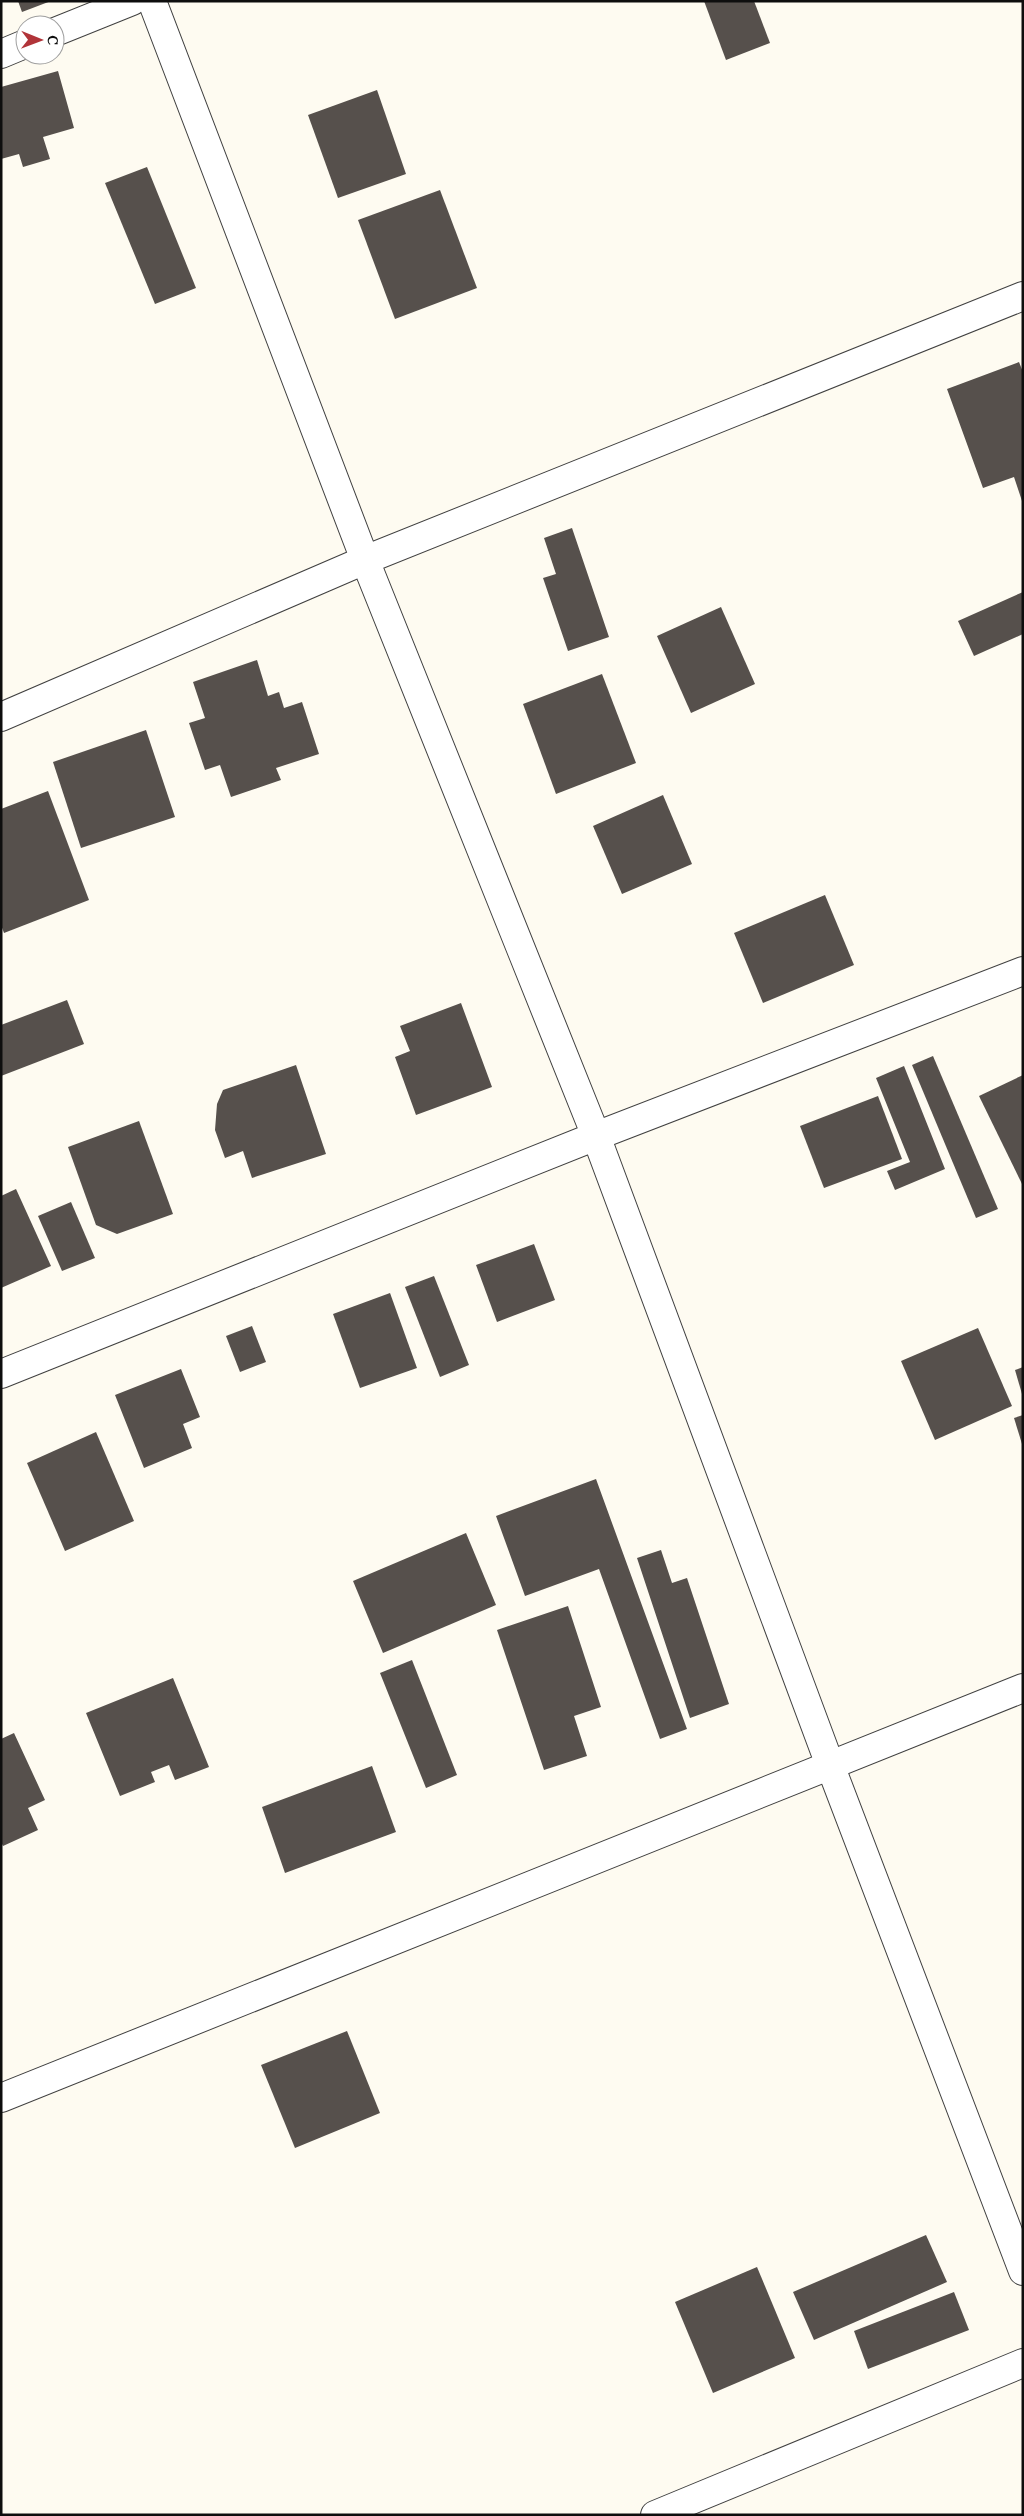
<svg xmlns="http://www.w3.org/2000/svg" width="1024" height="2516" viewBox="0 0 1024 2516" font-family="Lora,serif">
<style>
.building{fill:#56504c}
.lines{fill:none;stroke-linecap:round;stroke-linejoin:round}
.minor-casing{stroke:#414141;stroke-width:30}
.minor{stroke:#fff;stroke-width:28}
</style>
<rect width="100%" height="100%" fill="#fefbf1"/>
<g class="building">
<polygon points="18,1 51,1 22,12"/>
<polygon points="704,1 754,1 770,43 726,60"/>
<polygon points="58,71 74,128 43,137 50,159 23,167 19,154 1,159 1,87"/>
<polygon points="377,90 406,174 338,198 308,115"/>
<polygon points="147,167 196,288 155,304 105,183"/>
<polygon points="440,190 477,288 395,319 358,220"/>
<polygon points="1019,362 1023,372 1022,501 1014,477 983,488 947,389"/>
<polygon points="572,528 609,637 568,651 543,578 556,574 544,538"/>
<polygon points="1023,592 1023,634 974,656 958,621"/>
<polygon points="721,607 755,684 691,713 657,636"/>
<polygon points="257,660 268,696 279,692 284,708 302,702 319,754 276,768 281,780 231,797 220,765 205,770 189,723 205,718 193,682"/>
<polygon points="602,674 636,763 556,794 523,704"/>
<polygon points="146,730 175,817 81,848 53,762"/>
<polygon points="48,791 89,900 4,933 1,925 1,809"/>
<polygon points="663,795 692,864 622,894 593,826"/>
<polygon points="825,895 854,965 763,1003 734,933"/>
<polygon points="67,1000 84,1044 1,1076 1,1025"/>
<polygon points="461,1003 492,1087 416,1115 395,1057 410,1051 400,1026"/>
<polygon points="933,1056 998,1209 976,1218 912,1065"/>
<polygon points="296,1065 326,1154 252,1178 243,1151 225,1158 215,1130 217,1104 223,1090"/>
<polygon points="904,1066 945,1169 895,1190 887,1171 910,1162 876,1078"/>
<polygon points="1023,1075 1023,1186 979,1096"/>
<polygon points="878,1096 902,1159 824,1188 800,1126"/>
<polygon points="139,1121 173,1214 117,1234 96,1225 68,1147"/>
<polygon points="16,1189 51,1266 1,1288 1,1196"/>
<polygon points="71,1202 95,1258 62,1271 38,1216"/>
<polygon points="534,1244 555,1300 497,1322 476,1265"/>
<polygon points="434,1276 469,1365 440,1377 405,1287"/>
<polygon points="390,1293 417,1368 360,1388 333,1314"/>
<polygon points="252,1326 266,1362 240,1372 226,1336"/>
<polygon points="978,1328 1012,1406 935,1440 901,1361"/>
<polygon points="1023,1367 1023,1394 1022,1394 1015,1370"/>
<polygon points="181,1369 200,1417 183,1424 192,1448 144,1468 115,1395"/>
<polygon points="1023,1415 1023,1444 1022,1444 1014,1418"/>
<polygon points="96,1432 134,1521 65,1551 27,1463"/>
<polygon points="596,1479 687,1729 660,1739 599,1569 525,1596 496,1516"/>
<polygon points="466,1533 496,1605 383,1653 353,1581"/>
<polygon points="661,1550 672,1583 687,1578 729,1704 690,1718 637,1558"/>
<polygon points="568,1606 601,1707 574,1716 587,1756 544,1770 497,1630"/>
<polygon points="412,1660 457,1775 426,1788 380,1673"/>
<polygon points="173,1678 209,1767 175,1780 169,1765 151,1772 155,1782 120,1796 86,1713"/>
<polygon points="14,1733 45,1800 28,1808 38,1830 3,1846 1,1842 1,1739"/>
<polygon points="372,1766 396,1832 285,1873 262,1807"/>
<polygon points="347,2031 380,2113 295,2148 261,2065"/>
<polygon points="926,2235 947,2282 814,2340 793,2292"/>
<polygon points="757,2267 795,2358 713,2393 675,2302"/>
<polygon points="954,2292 969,2330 868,2369 854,2331"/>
</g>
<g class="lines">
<g class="minor-casing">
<g id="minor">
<polyline points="152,1 365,560 596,1136 830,1765 1023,2271"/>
<polyline points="55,32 132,1"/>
<polyline points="1,54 25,44"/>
<polyline points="1,717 365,560 1023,296"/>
<polyline points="1,1374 596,1136 1023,971"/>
<polyline points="1,2098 1023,1688"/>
<polyline points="655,2515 1023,2363"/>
</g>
</g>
<use href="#minor" class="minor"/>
</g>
<rect width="1024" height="2516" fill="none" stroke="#0e0e0e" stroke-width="5"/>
<g transform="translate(40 40) rotate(91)"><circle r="24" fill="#ffffff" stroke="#9f9f9f"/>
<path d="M0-4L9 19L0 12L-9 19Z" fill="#b13439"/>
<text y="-8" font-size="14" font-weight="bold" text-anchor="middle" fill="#0e0e0e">С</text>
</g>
</svg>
